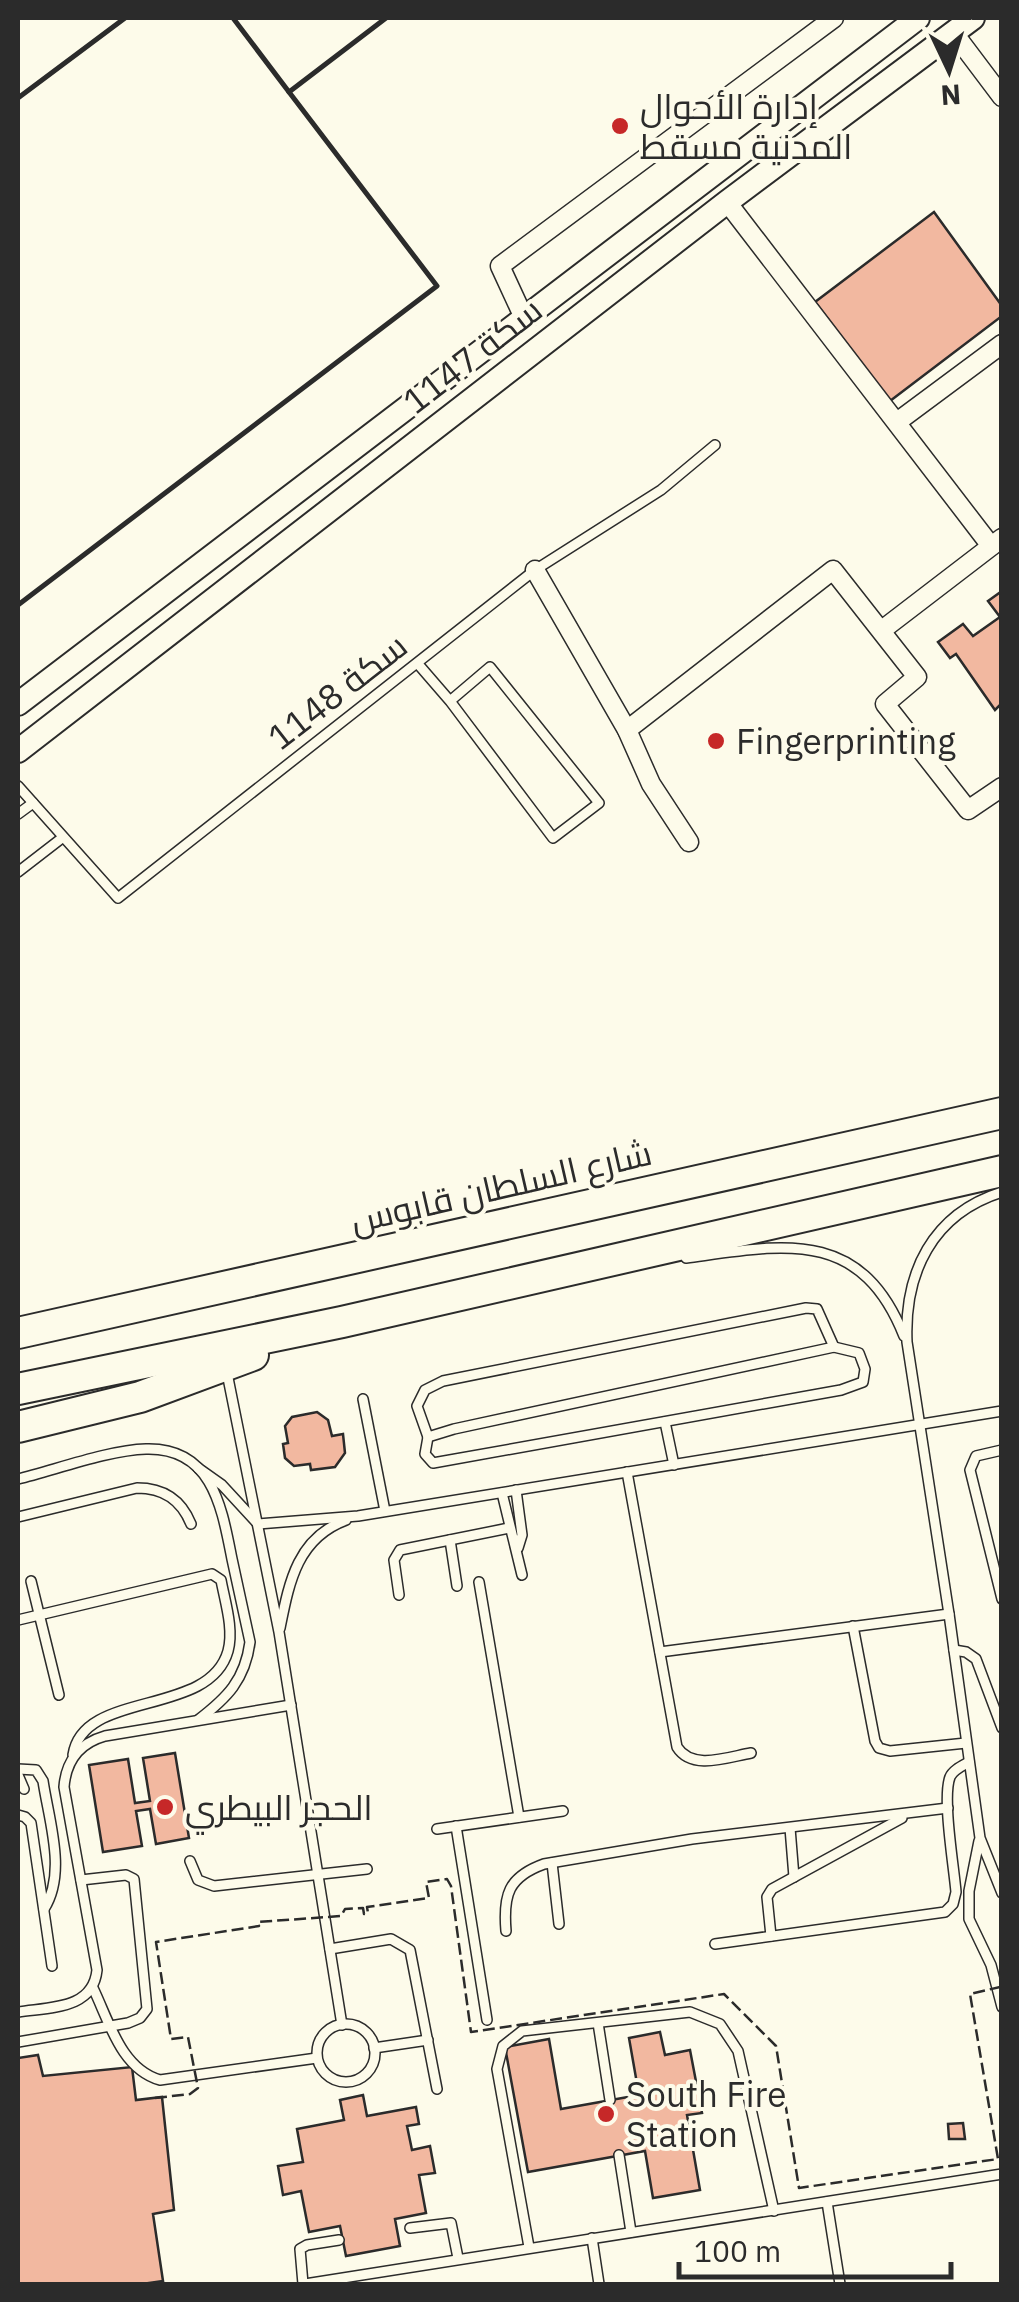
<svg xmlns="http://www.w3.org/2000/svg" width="1019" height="2302" viewBox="0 0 1019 2302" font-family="'IBM Plex Sans',Cairo,sans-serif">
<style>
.building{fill:#f2b8a0;stroke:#2b2b2b;stroke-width:2.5}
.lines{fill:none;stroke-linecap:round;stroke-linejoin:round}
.lane-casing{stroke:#2b2b2b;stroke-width:12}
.street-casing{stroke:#2b2b2b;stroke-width:21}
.secondary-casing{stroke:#2b2b2b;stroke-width:26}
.highway-casing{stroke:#2b2b2b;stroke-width:34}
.lane{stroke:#fdfbea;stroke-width:9}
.street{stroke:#fdfbea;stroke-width:18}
.secondary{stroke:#fdfbea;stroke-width:22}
.highway{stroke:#fdfbea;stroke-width:30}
.fence{stroke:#2b2b2b;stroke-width:2.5;stroke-dasharray:12 5;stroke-linecap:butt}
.wall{stroke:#2b2b2b;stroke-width:5}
.poi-dot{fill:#c62828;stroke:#fdfbea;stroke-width:4}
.labels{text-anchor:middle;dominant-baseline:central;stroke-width:8;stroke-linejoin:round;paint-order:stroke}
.poi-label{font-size:35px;fill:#2b2b2b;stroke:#fdfbea;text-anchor:start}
.street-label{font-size:35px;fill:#2b2b2b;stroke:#fdfbea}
</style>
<rect width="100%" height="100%" fill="#fdfbea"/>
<g class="building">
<polygon points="934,212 1002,306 1002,316 890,401 815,302"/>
<polygon points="1002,591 1002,703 995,710 956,654 950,658 938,642 963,624 973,636 1000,617 988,601"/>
<polygon points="317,1412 328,1420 332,1436 343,1434 345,1453 335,1467 311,1470 310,1464 294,1466 285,1458 283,1444 288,1443 285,1426 292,1417"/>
<polygon points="175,1753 189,1838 156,1844 150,1809 136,1811 142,1846 103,1852 89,1765 128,1759 135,1803 150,1801 143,1758"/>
<polygon points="660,2032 665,2055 690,2050 702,2113 687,2115 700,2190 653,2198 645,2151 528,2172 505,2047 549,2039 561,2109 639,2095 629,2038"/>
<polygon points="38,2055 43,2076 132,2067 136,2100 162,2097 174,2210 153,2214 163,2281 142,2284 18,2284 18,2058"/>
<polygon points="363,2095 367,2116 416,2107 419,2124 407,2126 412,2150 430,2146 435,2173 419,2175 426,2213 395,2219 400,2246 346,2256 340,2226 309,2232 301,2191 283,2195 278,2166 303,2162 297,2129 344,2120 340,2100"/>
<polygon points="963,2123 965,2139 949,2139 948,2124"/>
</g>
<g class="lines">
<g class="lane-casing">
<g id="lane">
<polyline points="418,664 450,701 553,838 599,803 490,667 450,701"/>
<polyline points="18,786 118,898 535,570 661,490 715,445"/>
<polyline points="18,814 33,803"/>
<polyline points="18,872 62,838"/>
<path d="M 1002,1192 C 932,1214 904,1273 907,1342 L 949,1614 L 980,1838 L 1002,1893"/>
<path d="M 686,1258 C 782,1245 860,1226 904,1336"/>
<polygon points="834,1347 859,1353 865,1369 863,1382 841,1390 433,1463 425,1454 428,1437 454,1429"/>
<polyline points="227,1373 279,1632 342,2025"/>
<polyline points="363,1399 385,1511"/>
<polyline points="665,1422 674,1465"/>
<polyline points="428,1437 417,1406 425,1390 443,1381 806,1308 817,1309 834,1347"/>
<polyline points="1002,1450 976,1456 970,1470 1002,1599"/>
<polyline points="198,1468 222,1485 258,1524 358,1516 1002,1411"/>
<path d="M 627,1472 L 677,1747 C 692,1771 728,1757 751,1753"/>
<path d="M 18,1479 C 55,1470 109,1450 146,1449 C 213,1447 222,1509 232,1559 C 238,1587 244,1614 250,1642 C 245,1680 227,1698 198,1720"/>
<polyline points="516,1490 522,1535 518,1548"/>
<polyline points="502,1493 522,1575"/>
<path d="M 18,1517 L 137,1488 C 163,1488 181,1499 191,1524"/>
<polyline points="450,1540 457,1586"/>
<polyline points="31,1581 59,1695"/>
<polyline points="479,1582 519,1817"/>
<polyline points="399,1595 394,1560 400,1550 509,1528"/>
<path d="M 18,1620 L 212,1574 L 221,1580 C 225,1602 234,1629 228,1651 C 209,1718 83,1689 73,1755"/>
<polyline points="853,1626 875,1741 879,1748 890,1751 966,1743"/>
<path d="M 280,1628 C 289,1583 297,1538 346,1520"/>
<polyline points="954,1650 966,1652 976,1659 1002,1728"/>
<polyline points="660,1652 949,1614"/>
<path d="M 18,1769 L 36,1770 L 43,1781 C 49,1821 67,1873 44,1909"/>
<polyline points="18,1775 24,1789"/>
<polyline points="18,1815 25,1817 31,1823 52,1966"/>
<polyline points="456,1826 487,2020"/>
<polyline points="790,1828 794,1877"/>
<polyline points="437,1829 563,1811"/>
<polyline points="979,1841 969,1891 969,1919 991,1965 1002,2007"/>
<polyline points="190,1861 198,1880 214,1886 367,1869"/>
<polyline points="552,1863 559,1924"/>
<path d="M 506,1931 C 503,1895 508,1877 544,1864 L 692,1839 L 948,1808"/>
<polyline points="771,1936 767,1897 772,1889 902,1818"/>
<path d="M 715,1944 L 945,1912 L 953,1904 L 956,1892 C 954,1867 942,1798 950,1777 C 953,1770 962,1766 969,1762"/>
<polyline points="330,1949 391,1939 410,1950 437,2089"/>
<path d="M 93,1988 C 109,2021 121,2069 160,2080 L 317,2058"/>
<path d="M 18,2012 C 49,2007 93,2010 97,1970 L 64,1787 C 66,1761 80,1743 105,1736 L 291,1705"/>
<polyline points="598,2023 610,2100"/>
<circle cx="346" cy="2053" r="29"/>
<polyline points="18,2042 128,2023 140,2018 147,2009 134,1879 126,1875 81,1880"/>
<polyline points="374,2048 428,2040"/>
<polyline points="619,2155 631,2232"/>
<polyline points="827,2202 840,2284"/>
<polyline points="410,2228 451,2223 458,2258"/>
<polyline points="592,2238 599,2284"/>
<polyline points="529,2247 497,2069 503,2046 522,2031 690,2012 720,2024 738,2051 774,2211"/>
<polyline points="303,2284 300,2249 307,2245 339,2240"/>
<polyline points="305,2284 1002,2174"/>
</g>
</g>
<g class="street-casing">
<g id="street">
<polyline points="953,32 1002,97"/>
<polyline points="727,202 991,546"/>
<polyline points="524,318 500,266 834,18"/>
<polyline points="897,422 1002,344"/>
<polyline points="535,570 627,730 651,784 689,842"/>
<polyline points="882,630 1002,538"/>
<polyline points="627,730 833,570 917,677 885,704 968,810 1002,787"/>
</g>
</g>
<g class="secondary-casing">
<g id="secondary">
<polyline points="18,704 918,18"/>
<polyline points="18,751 727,202 973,18"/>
</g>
</g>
<g class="highway-casing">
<g id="highway">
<polyline points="18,1333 1002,1113"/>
<polyline points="18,1389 342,1322 1002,1171"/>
<polyline points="18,1427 140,1397 253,1355"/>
</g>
</g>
<use href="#lane" class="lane"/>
<use href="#street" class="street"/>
<use href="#secondary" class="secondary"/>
<use href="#highway" class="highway"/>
<polyline class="fence" points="155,2098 190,2094 198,2088 188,2037 171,2039 156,1942 259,1926 258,1922 341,1916 345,1909 363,1908 364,1914 368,1913 367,1907 429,1898 426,1882 447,1879 451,1886 471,2032 724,1994 776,2046 799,2188 998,2159 970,1994 1000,1987"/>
<g class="wall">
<polyline points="233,18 289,92"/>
<polyline points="18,98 125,18"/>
<polyline points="18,605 437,286 289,92 386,18"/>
</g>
</g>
<g class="poi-dot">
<circle cx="620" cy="126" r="10"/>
<circle cx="716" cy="741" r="10"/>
<circle cx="165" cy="1807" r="10"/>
<circle cx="606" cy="2114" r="10"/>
</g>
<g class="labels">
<g class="poi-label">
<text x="640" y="106">إدارة الأحوال<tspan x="640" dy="40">المدنية مسقط</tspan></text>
<text x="736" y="741">Fingerprinting</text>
<text x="185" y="1807">الحجر البيطري</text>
<text x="626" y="2094">South Fire<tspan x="626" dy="40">Station</tspan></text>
</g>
<g class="street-label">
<text transform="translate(472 355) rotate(-38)">سكة 1147</text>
<text transform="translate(337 691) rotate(-38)">سكة 1148</text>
<text transform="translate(501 1186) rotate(-13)">شارع السلطان قابوس</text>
</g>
</g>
<rect width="1019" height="2302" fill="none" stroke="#2b2b2b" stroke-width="40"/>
<g transform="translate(949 70) rotate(176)" stroke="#fdfbea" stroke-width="8" paint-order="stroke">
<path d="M0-8L18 38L0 25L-18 38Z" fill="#2b2b2b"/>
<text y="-15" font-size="28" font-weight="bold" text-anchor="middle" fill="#2b2b2b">N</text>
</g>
<path d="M679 2262v15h272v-15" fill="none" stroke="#2b2b2b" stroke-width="5"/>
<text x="694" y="2262" font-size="30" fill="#2b2b2b" stroke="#fdfbea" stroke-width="8" paint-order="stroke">100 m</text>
</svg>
